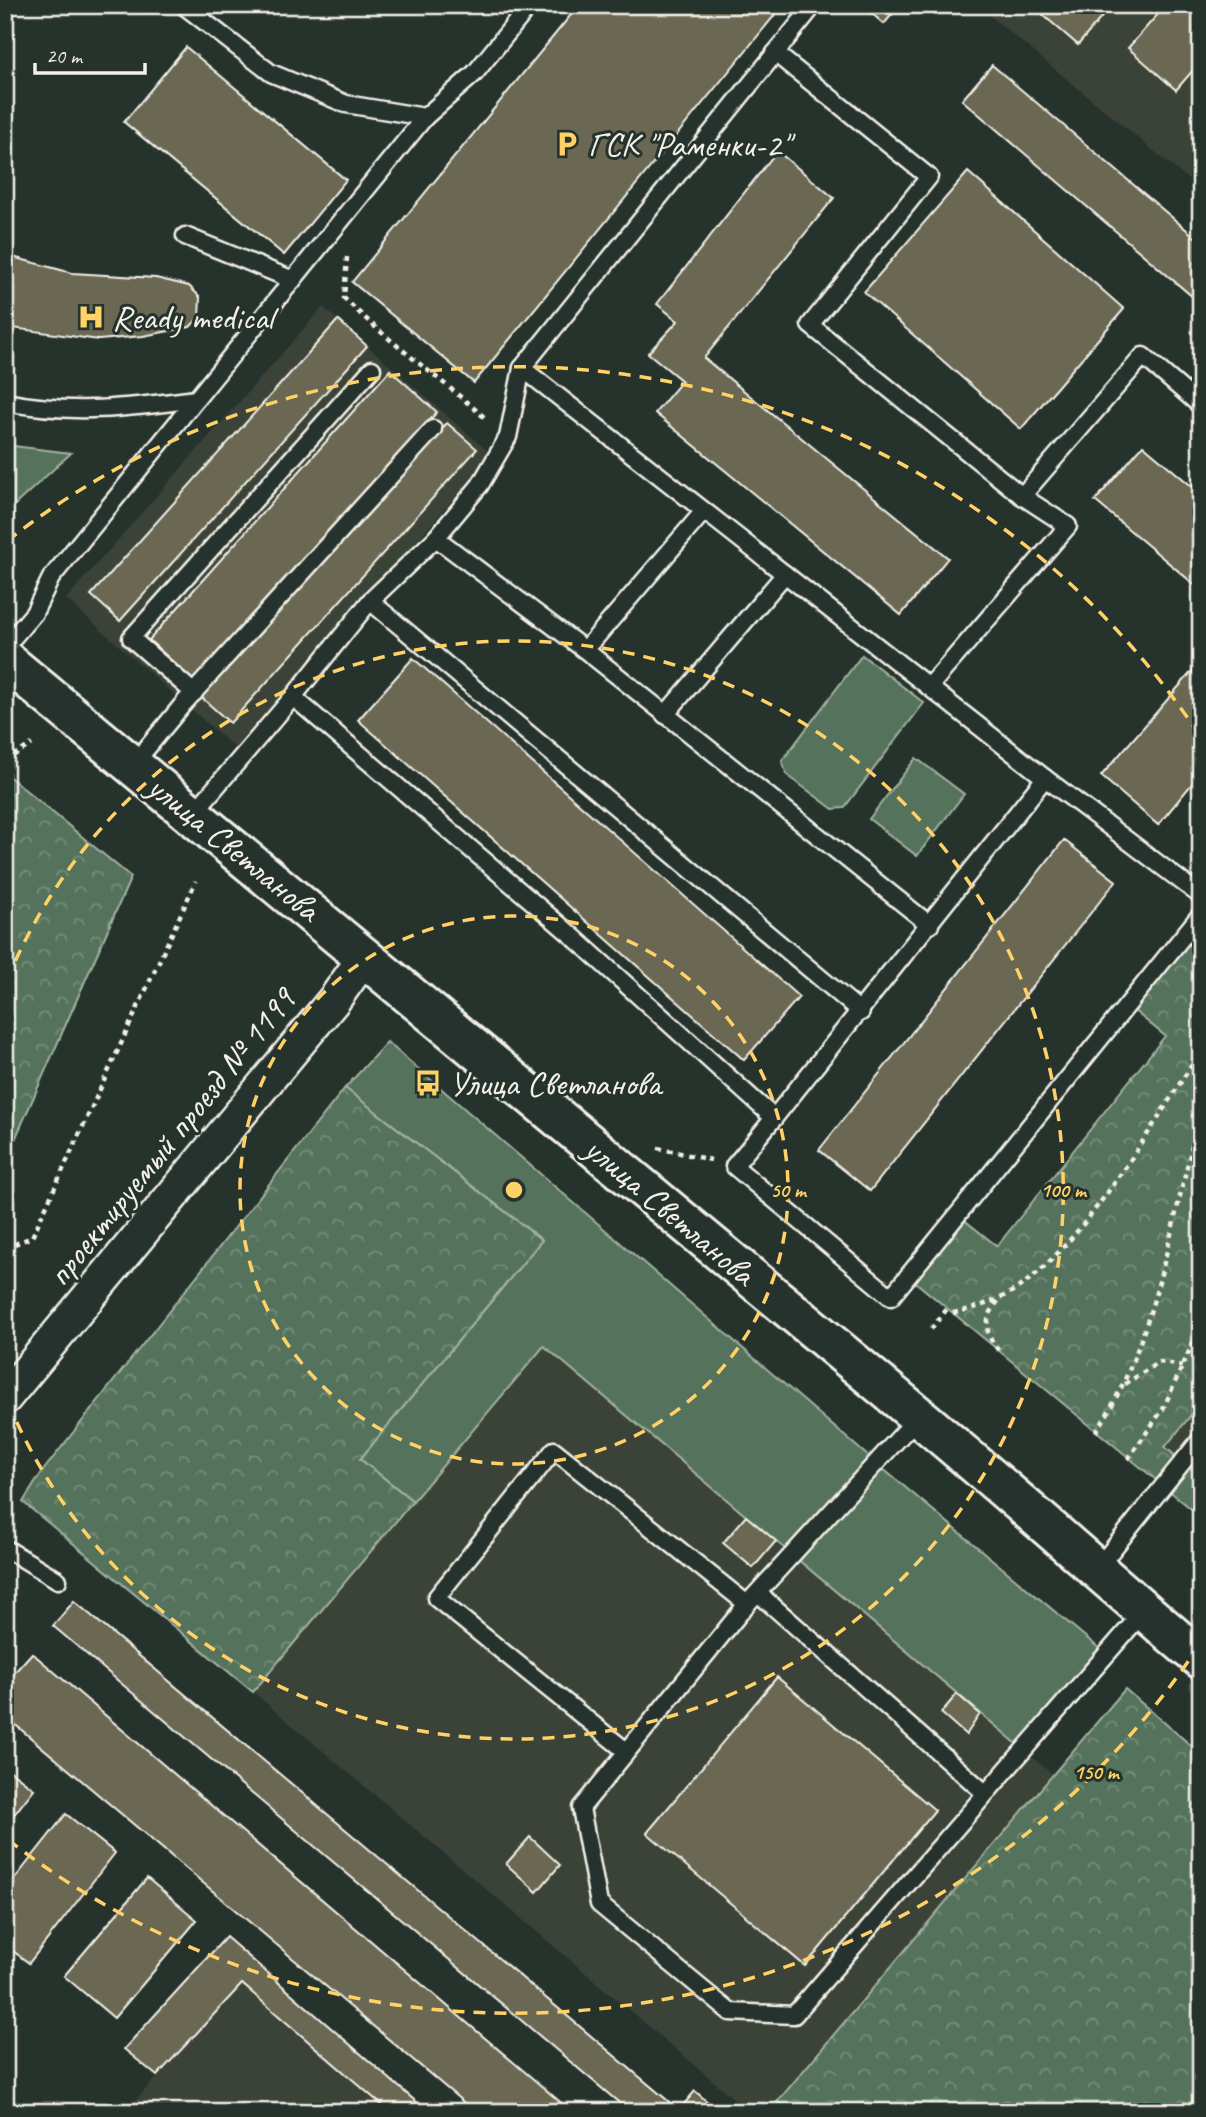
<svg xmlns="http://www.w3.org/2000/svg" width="1206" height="2117" viewBox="0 0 1206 2117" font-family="Caveat,sans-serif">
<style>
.built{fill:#3a4338}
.green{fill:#54735c;stroke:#a4b2a2;stroke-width:2}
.forest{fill:url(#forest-crowns);stroke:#a4b2a2;stroke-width:2}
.building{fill:#6a6853;stroke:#f4f1e8;stroke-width:2}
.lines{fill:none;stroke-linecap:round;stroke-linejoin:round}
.lane-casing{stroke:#f4f1e8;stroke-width:21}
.street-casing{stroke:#f4f1e8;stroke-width:37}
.secondary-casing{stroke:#f4f1e8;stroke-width:44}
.path{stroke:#f4f1e8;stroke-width:4.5;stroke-dasharray:5 5;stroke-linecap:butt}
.lane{stroke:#26332d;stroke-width:16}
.street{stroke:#26332d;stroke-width:32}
.secondary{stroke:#26332d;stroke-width:38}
.ring{fill:none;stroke:#ffd166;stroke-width:3.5;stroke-dasharray:12 9}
.labels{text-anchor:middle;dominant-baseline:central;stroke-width:6;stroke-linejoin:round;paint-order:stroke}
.poi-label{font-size:35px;fill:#f4f1e8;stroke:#26332d;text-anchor:start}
.street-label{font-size:35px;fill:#f4f1e8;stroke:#26332d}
.centre{fill:#ffd166;stroke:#26332d;stroke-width:3.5}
.ring-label{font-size:21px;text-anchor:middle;font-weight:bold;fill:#ffd166;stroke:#26332d;stroke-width:6;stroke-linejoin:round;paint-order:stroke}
</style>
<defs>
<pattern id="forest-crowns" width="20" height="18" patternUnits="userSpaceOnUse" patternTransform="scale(1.75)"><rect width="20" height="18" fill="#54735c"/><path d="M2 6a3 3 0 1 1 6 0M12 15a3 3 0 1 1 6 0" fill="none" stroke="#768e7b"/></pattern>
</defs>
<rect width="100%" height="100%" fill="#26332d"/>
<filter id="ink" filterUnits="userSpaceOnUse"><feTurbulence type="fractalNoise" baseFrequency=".0143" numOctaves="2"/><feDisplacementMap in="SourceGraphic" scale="14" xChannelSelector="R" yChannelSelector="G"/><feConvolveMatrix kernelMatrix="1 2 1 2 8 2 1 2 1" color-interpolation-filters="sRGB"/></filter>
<g filter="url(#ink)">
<g class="built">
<polygon points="977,5 1201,5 1201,190"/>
<polygon points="323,307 492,455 235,748 66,599"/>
<polygon points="544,1346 1052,1774 768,2112 750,2112 253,1692"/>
<polygon points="1201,1403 1201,1477 1165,1447"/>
<polygon points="242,1984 390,2112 125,2112"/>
</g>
<g class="green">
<polygon points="5,445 71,453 5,514"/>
<polygon points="862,655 924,703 844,808 833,809 787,775 782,761"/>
<polygon points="916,758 964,794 917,856 869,819"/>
<polygon points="387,1042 876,1463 1106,1654 1023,1749 544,1346 413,1501 360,1459 542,1240 345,1088"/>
</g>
<g class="forest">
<polygon points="6,774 131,877 5,1162 5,778"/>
<polygon points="1201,914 1201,1403 1165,1447 1201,1477 1201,1517 908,1276 958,1215 997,1246 1165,1036 1127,1005"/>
<polygon points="345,1088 542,1240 360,1459 413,1501 253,1692 23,1502 42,1472"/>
<polygon points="1125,1689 1201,1754 1201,2112 791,2112 777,2102"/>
</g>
<g class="building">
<polygon points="579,5 783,5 474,383 352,282"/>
<polygon points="862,5 900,5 884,24"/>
<polygon points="1052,5 1112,5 1078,45 1043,15"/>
<polygon points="1166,5 1192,5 1201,12 1201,61 1176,90 1128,48"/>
<polygon points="186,47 346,180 284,255 124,122"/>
<polygon points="992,65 1201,242 1201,304 962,100"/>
<polygon points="777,151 834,198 704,358 948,558 901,615 655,413 682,381 648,353 678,321 657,304"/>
<polygon points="968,172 1124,309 1021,429 864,292"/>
<polygon points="5,255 72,273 156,278 189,286 200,297 199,318 190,327 143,336 99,340 5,327"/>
<polygon points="338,320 367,346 120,621 91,595"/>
<polygon points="390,370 437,412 195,682 149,640"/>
<polygon points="447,423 477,449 230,723 201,697"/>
<polygon points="1143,445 1201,494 1201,590 1095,501"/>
<polygon points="413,658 799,997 744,1060 358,720"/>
<polygon points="1201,661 1201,773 1158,825 1101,776"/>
<polygon points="1064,840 1116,881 870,1191 819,1150"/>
<polygon points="746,1516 776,1541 753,1568 723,1543"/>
<polygon points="74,1601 679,2110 695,2091 719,2112 630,2112 53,1626"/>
<polygon points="32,1653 572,2112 475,2112 5,1716 5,1683"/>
<polygon points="777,1677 935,1810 805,1966 647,1833"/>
<polygon points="957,1694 980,1714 966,1735 941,1713"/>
<polygon points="5,1767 34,1789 5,1826"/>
<polygon points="66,1814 115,1853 29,1963 5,1945 5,1891"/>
<polygon points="530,1837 560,1865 537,1892 506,1864"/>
<polygon points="147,1878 197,1920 114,2018 64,1976"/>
<polygon points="226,1937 428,2112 390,2112 242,1984 157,2076 124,2049"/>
</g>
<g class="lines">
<g class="lane-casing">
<g id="lane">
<polyline points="183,5 271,73 346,104 425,117 475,73 530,5"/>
<polyline points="775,53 929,177 810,325 1022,496"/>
<polyline points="185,236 293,280"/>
<polyline points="522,368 1045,778 1201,896"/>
<path d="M 5,402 C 74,415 128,408 196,399"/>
<polyline points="436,538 585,650 930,925"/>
<polyline points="370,601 861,1012"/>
<polyline points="5,647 34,613 51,578 425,117"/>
<polyline points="585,650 704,511"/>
<polyline points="929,687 1068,526 1022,496 1143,356 1201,406"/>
<polyline points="194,693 131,638 372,369"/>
<polyline points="293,697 569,933 774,1118 1045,778"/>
<polyline points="665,715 785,574"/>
<polyline points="133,765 184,703 433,429"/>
<polyline points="192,815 293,697 370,601 436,538 480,485 508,437 522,368 814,5"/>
<polyline points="774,1118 734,1166 891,1297 1201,914"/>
<polyline points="919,1416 747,1604 581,1808 599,1904 730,2012 794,2015 1144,1611"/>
<polyline points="5,1548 58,1580"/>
<polyline points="1096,1570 1201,1439"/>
<polyline points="758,1593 985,1793"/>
<polyline points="626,1751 436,1598 554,1450 747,1604"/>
</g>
</g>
<g class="street-casing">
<polyline id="street" points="5,1398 334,1000 366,955"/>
</g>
<g class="secondary-casing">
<path id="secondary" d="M 5,660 C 310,910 614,1161 916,1414 C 1012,1494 1105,1578 1201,1659"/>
</g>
<g class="path">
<path d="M 347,257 L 344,298 C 388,342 438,376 484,417"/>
<polyline points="5,761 32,744"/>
<polyline points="5,807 9,758"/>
<polyline points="658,1148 711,1160"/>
<polyline points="5,1248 32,1237 196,881"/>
<path d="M 998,1301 C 984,1321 983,1331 999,1351"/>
<path d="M 953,1313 C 978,1308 1001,1300 1022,1285 C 1091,1234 1153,1123 1201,1051"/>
<polyline points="931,1329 947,1309"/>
<polyline points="1125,1384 1159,1362 1182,1366"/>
<path d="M 1096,1432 C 1157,1341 1171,1217 1201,1113"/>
<polyline points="1128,1459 1163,1409 1201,1325"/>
</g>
<use href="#lane" class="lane"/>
<use href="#street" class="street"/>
<use href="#secondary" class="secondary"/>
</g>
</g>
<g class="ring">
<circle cx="514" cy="1190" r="274"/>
<path d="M7 980A549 549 0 1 1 7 1400"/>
<path d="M1200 1644A823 823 0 0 1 7 1839M7 541A823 823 0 0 1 1200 736"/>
</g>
<defs>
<g id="parking-bare" transform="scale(2.1)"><path d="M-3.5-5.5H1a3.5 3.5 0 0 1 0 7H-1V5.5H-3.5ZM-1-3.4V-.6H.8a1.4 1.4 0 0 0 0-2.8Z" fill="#ffd166" stroke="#26332d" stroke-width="2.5" paint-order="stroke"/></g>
<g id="hospital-bare" transform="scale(2.1)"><path d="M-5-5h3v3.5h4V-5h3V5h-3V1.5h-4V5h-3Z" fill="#ffd166" stroke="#26332d" stroke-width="2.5" paint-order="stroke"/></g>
<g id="bus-bare" transform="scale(2.1)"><path d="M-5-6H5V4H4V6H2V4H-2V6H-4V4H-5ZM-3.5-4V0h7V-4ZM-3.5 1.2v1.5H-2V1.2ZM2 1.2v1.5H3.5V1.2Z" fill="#ffd166" stroke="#26332d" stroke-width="2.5" paint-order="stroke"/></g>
</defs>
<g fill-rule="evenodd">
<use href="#parking-bare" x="567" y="144"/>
<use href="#hospital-bare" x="91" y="317"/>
<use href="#bus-bare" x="428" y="1083"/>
</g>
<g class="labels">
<g class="poi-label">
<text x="588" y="144">ГСК "Раменки-2"</text>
<text x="112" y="317">Ready medical</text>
<text x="449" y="1083">Улица Светланова</text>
</g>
<g class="street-label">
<text transform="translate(234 848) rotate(39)">улица Светланова</text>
<text transform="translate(171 1137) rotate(-51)">проектируемый проезд № 1199</text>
<text transform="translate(670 1211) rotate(40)">улица Светланова</text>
</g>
</g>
<circle cx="514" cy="1190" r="10" class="centre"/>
<g class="ring-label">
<text x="788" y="1197">50 m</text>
<text x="1063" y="1197">100 m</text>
<text x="1096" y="1779">150 m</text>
</g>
<rect width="1206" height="2117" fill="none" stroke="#26332d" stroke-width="28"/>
<rect x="14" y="14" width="1178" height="2089" fill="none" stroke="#f4f1e8" stroke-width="2.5" filter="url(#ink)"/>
<path d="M35 63v10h110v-10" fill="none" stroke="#f4f1e8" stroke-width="3.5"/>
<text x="46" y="63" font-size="21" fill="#f4f1e8" stroke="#26332d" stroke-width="5" paint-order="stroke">20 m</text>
</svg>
